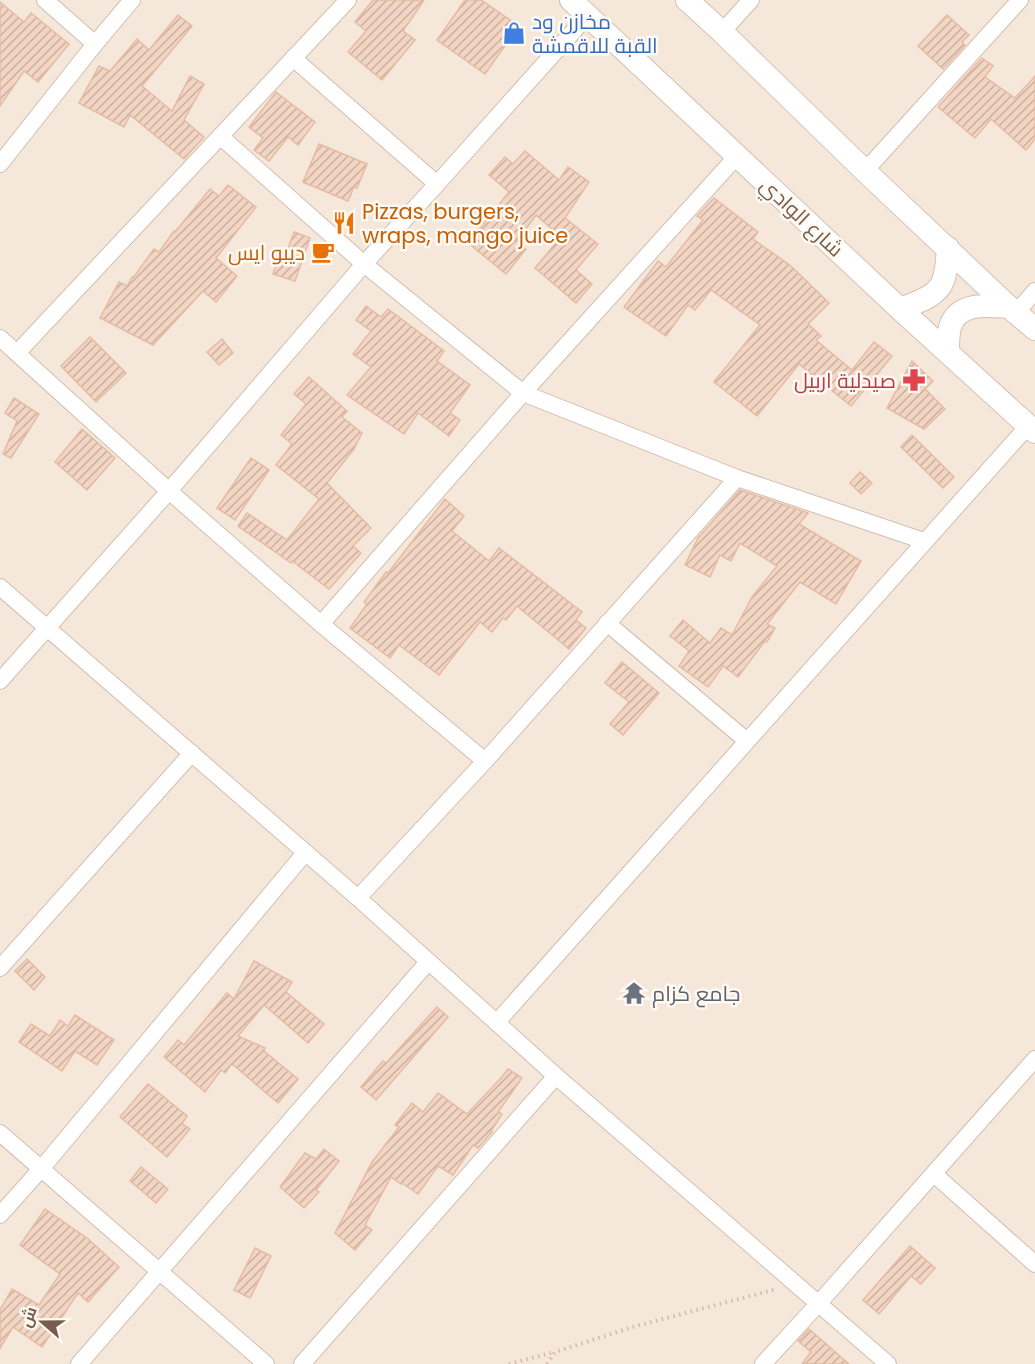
<svg xmlns="http://www.w3.org/2000/svg" width="1035" height="1364" viewBox="0 0 1035 1364" font-family="Poppins,Cairo,sans-serif">
<style>
.residential{fill:#f5e8da}
.building{fill:url(#building-hatch);stroke:#e6bba3;stroke-width:1.5}
.lines{fill:none;stroke-linecap:round;stroke-linejoin:round}
.street-casing{stroke:#d1beb0;stroke-width:18}
.secondary-casing{stroke:#d6c0b0;stroke-width:24}
.path{stroke:#d9b8a5;stroke-width:4;stroke-dasharray:1.5 4.5;stroke-linecap:butt}
.street{stroke:#fff;stroke-width:16}
.secondary{stroke:#fff;stroke-width:22}
.labels{text-anchor:middle;dominant-baseline:central;stroke-width:5;stroke-linejoin:round;paint-order:stroke}
.shop-label{font-size:21px;fill:#366cbe;stroke:#fffaf3;text-anchor:start}
.food-label{font-size:21px;fill:#c56008;stroke:#fffaf3;text-anchor:start}
.street-label{font-size:21px;fill:#7a5c4d;stroke:#fffaf3}
.health-label{font-size:21px;fill:#be3a42;stroke:#fffaf3;text-anchor:end}
.worship-label{font-size:21px;fill:#5b616d;stroke:#fffaf3;text-anchor:start}
</style>
<defs>
<pattern id="building-hatch" width="6" height="6" patternUnits="userSpaceOnUse" patternTransform="scale(1.5)"><rect width="6" height="6" fill="#f3d5c3"/><path d="M-1 1l2-2M0 6l6-6M5 7l2-2" fill="none" stroke="#cab0a1"/></pattern>
</defs>
<rect width="100%" height="100%" fill="#fdf6ec"/>
<rect class="residential" x="0" y="0" width="1035" height="1364"/>
<g class="building">
<polygon points="373,0 424,0 403,31 415,40 382,80 348,52 366,31 355,22"/>
<polygon points="465,0 481,0 519,26 485,74 437,40"/>
<polygon points="0,2 24,22 31,13 69,44 38,82 24,71 0,106"/>
<polygon points="178,15 192,26 142,86 172,111 190,76 204,84 184,120 204,137 184,159 130,115 124,127 79,103 99,66 110,71 137,39 149,50"/>
<polygon points="947,15 969,35 962,42 965,45 943,69 918,46"/>
<polygon points="982,58 993,66 985,77 1015,98 1035,76 1035,139 1026,150 991,119 975,138 938,107"/>
<polygon points="276,92 315,122 298,145 288,137 269,161 254,150 263,138 249,127"/>
<polygon points="319,144 367,164 357,188 354,187 348,201 303,182"/>
<polygon points="525,151 559,180 568,167 589,182 565,218 598,244 576,270 592,284 576,303 535,268 561,237 536,215 517,241 526,249 506,274 468,243 509,192 489,175 505,157 513,164"/>
<polygon points="228,185 256,207 216,258 237,276 216,302 203,291 153,345 100,318 119,282 127,286 132,277 133,278 154,249 159,252 174,231 175,232 210,189 219,196"/>
<polygon points="714,198 758,232 753,239 791,266 829,303 808,324 821,336 816,340 852,370 874,342 892,356 851,406 799,364 757,416 714,382 760,325 711,290 695,310 688,305 666,336 624,307 658,261 666,267 703,220 697,216"/>
<polygon points="294,232 310,238 295,281 273,274 279,257 284,259"/>
<polygon points="366,306 381,317 388,309 444,351 437,361 470,385 450,413 460,420 449,436 418,413 404,434 347,395 371,367 353,354 371,331 356,320"/>
<polygon points="90,337 126,373 96,402 61,366"/>
<polygon points="222,339 233,353 219,365 207,352"/>
<polygon points="912,361 933,381 925,389 945,409 924,429 887,408"/>
<polygon points="309,377 347,411 342,417 362,433 354,449 327,483 371,528 353,546 361,553 329,589 292,561 291,563 238,526 247,513 287,540 319,499 276,465 292,444 281,435 306,404 294,394"/>
<polygon points="14,398 39,414 11,458 3,454 17,421 5,413"/>
<polygon points="82,429 115,458 87,490 55,462"/>
<polygon points="912,435 954,477 943,488 901,447"/>
<polygon points="251,458 269,470 235,520 217,508"/>
<polygon points="860,472 872,483 861,494 850,483"/>
<polygon points="740,490 808,513 799,524 861,561 836,604 800,582 767,624 775,628 767,642 765,641 738,677 723,666 708,687 679,666 689,651 670,636 683,620 710,643 721,628 732,635 752,597 777,566 740,543 731,561 720,555 710,577 685,565 698,538"/>
<polygon points="445,499 464,516 452,531 489,561 499,548 582,612 576,620 586,628 569,649 517,606 506,620 503,618 492,632 480,622 439,675 399,645 390,658 350,628 367,604 364,602 386,572 388,573"/>
<polygon points="622,662 659,693 623,735 610,724 629,702 605,683"/>
<polygon points="27,959 45,977 34,990 15,971"/>
<polygon points="254,961 292,982 286,992 324,1024 308,1043 264,1005 238,1036 265,1048 264,1051 298,1079 278,1103 232,1064 225,1073 221,1070 205,1092 164,1057 178,1040 184,1045 227,993 234,999"/>
<polygon points="437,1007 448,1017 376,1100 361,1087 383,1061 386,1063"/>
<polygon points="75,1015 114,1040 97,1065 75,1051 62,1071 19,1042 31,1024 50,1036 60,1020 68,1026"/>
<polygon points="508,1069 522,1078 498,1112 502,1114 491,1131 492,1132 478,1148 473,1145 453,1175 438,1166 418,1194 402,1183 401,1184 391,1177 365,1225 372,1230 355,1250 335,1233 372,1162 399,1127 395,1125 412,1103 423,1112 438,1093 467,1114 501,1078"/>
<polygon points="148,1084 187,1116 182,1124 190,1129 167,1157 120,1117"/>
<polygon points="324,1149 339,1161 316,1190 319,1192 304,1208 280,1187 305,1153 316,1159"/>
<polygon points="141,1167 168,1189 156,1203 130,1181"/>
<polygon points="45,1209 87,1238 119,1267 88,1302 78,1293 42,1347 13,1327 0,1348 0,1310 12,1289 39,1305 60,1274 20,1245"/>
<polygon points="910,1246 935,1268 921,1284 911,1276 879,1314 863,1300"/>
<polygon points="255,1248 271,1256 250,1298 234,1290"/>
<polygon points="809,1329 849,1364 802,1364 811,1352 798,1341"/>
</g>
<g class="lines">
<g class="street-casing">
<g id="street">
<polyline points="45,0 95,44"/>
<polyline points="722,32 751,0"/>
<polyline points="293,58 437,184"/>
<polyline points="220,136 364,264 523,393 737,478 924,541"/>
<polyline points="0,164 95,44 132,0"/>
<polyline points="865,171 1020,0"/>
<polyline points="1016,313 1035,291"/>
<polyline points="0,338 169,491 321,624 485,761"/>
<polyline points="17,353 348,0"/>
<polyline points="0,587 358,898 556,1076 888,1364"/>
<polyline points="607,623 747,741"/>
<polyline points="321,624 523,393 737,156"/>
<polyline points="0,681 169,491 364,264 437,184 588,15"/>
<polyline points="358,898 485,761 737,478"/>
<polyline points="0,968 192,753"/>
<polyline points="497,1022 1028,426"/>
<polyline points="0,1133 266,1364"/>
<polyline points="934,1174 1035,1264"/>
<polyline points="0,1215 41,1169 305,853"/>
<polyline points="79,1364 428,962"/>
<polyline points="302,1364 556,1076"/>
<polyline points="763,1364 818,1304 1035,1059"/>
</g>
</g>
<g class="secondary-casing">
<g id="secondary">
<polyline points="571,0 900,309 1035,432"/>
<polyline points="687,0 722,32 865,171 1009,307 1035,329"/>
<path d="M 900,309 C 915,303 937,297 943,281 C 947,271 947,258 948,248"/>
<path d="M 948,351 C 948,343 948,335 950,327 C 958,301 988,306 1009,307"/>
</g>
</g>
<g class="path">
<polyline points="509,1364 554,1352"/>
<polyline points="547,1364 555,1352 636,1326 777,1289"/>
</g>
<use href="#street" class="street"/>
<use href="#secondary" class="secondary"/>
</g>
<defs>
<g id="shop-bare" transform="scale(1.8)"><path d="M-5-2.5h2.3a2.7 3.5 0 0 1 5.4 0H5L5.5 6h-11ZM-1.5-2.5h3a1.5 2.3 0 0 0-3 0Z" fill="#3f7fe0" stroke="#fffaf3" stroke-width="2.5" paint-order="stroke"/></g>
<g id="restaurant-bare" transform="scale(1.8)"><path d="M-5-6h1v4h1v-4h1v4h1v-4h1v5L-1.5 .5V6h-2V.5L-5-1ZM5-6V6H3V1.5H1.5Q1.5-4 5-6Z" fill="#e8710a" stroke="#fffaf3" stroke-width="2.5" paint-order="stroke"/></g>
<g id="cafe-bare" transform="scale(1.8)"><path d="M-5.5-4.5H6V0H3Q3 3.5 0 3.5H-2.5Q-5.5 3.5-5.5 0ZM3-3.2v2h1.7v-2ZM-6 4.5H4V6H-6Z" fill="#e8710a" stroke="#fffaf3" stroke-width="2.5" paint-order="stroke"/></g>
<g id="pharmacy-bare" transform="scale(1.8)"><path d="M-2-6h4v4h4v4h-4v4h-4v-4h-4v-4h4Z" fill="#e0444e" stroke="#fffaf3" stroke-width="2.5" paint-order="stroke"/></g>
<g id="temple-bare" transform="scale(1.8)"><path d="M0-6L5-2H3V0L6.5 2.5H4V6H1.5V3h-3V6H-4V2.5H-6.5L-3 0V-2H-5Z" fill="#6b7280" stroke="#fffaf3" stroke-width="2.5" paint-order="stroke"/></g>
</defs>
<g fill-rule="evenodd">
<use href="#shop-bare" x="514" y="33"/>
<use href="#restaurant-bare" x="344" y="223"/>
<use href="#cafe-bare" x="323" y="252"/>
<use href="#pharmacy-bare" x="914" y="380"/>
<use href="#temple-bare" x="634" y="993"/>
</g>
<g class="labels">
<g class="shop-label">
<text x="532" y="21">مخازن ود<tspan x="532" dy="24">القبة للاقمشة</tspan></text>
</g>
<g class="food-label">
<text x="362" y="211">Pizzas, burgers,<tspan x="362" dy="24">wraps, mango juice</tspan></text>
<text x="305" y="252" text-anchor="end">ديبو ايس</text>
</g>
<g class="street-label">
<text transform="translate(802 217) rotate(43)">شارع الوادي</text>
</g>
<g class="health-label">
<text x="896" y="380">صيدلية اربيل</text>
</g>
<g class="worship-label">
<text x="652" y="993">جامع كزام</text>
</g>
</g>
<g transform="translate(42 1322) rotate(290)" stroke="#fffaf3" stroke-width="4.5" paint-order="stroke">
<path d="M0-4.5L10 22L0 15L-10 22Z" fill="#7a5c4d"/>
<text y="-9" font-size="16" font-weight="bold" text-anchor="middle" fill="#7a5c4d">ش</text>
</g>
</svg>
